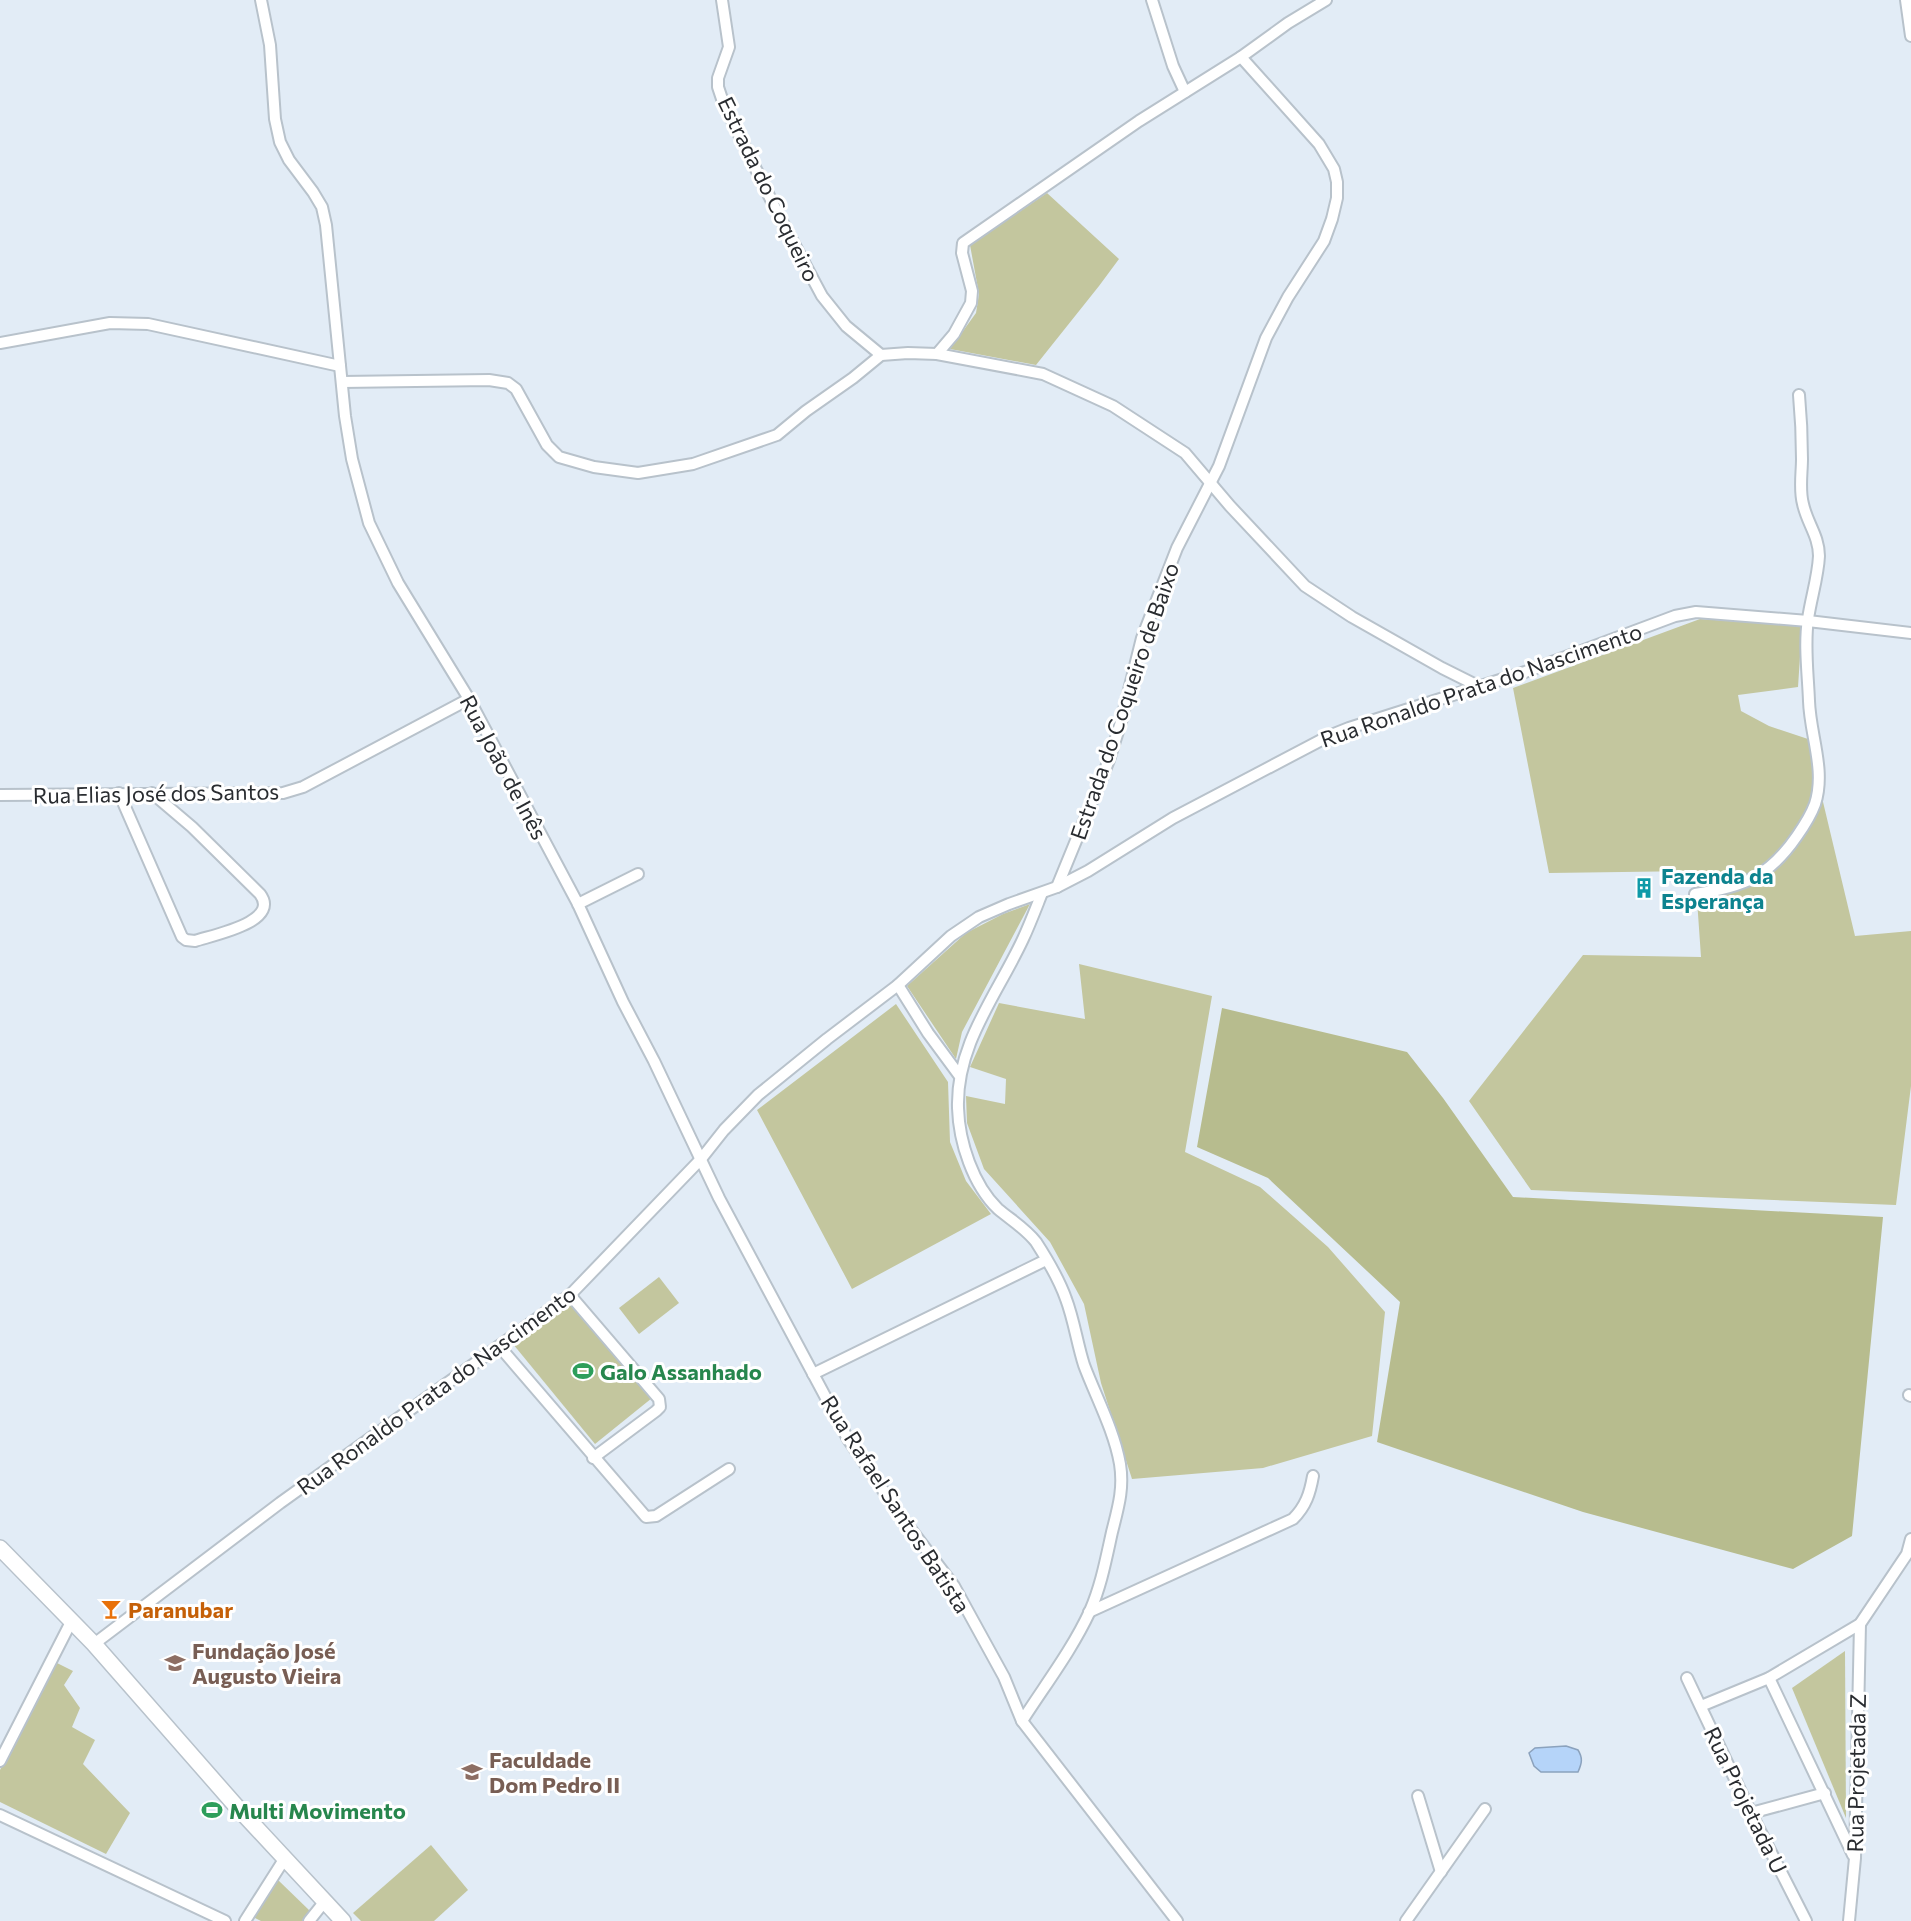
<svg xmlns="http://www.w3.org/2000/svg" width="1911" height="1921" viewBox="0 0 1911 1921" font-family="Commissioner,sans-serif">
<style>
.green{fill:#c3c69e}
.forest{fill:#b7bc8e}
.water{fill:#b5d4f9;stroke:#8ba2bd;stroke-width:1.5}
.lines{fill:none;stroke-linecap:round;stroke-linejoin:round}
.street-casing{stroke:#b8c2cb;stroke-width:14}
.secondary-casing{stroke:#b8c2cb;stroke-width:18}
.street{stroke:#fff;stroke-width:10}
.secondary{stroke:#fff;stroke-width:15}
.labels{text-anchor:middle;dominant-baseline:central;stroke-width:6;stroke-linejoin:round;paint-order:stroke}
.street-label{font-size:22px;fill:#292c30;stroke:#fff}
.culture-label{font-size:22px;font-weight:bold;fill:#0d838f;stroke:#fff;text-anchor:start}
.leisure-label{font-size:22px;font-weight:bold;fill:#27864d;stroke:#fff;text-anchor:start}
.food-label{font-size:22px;font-weight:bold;fill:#c56008;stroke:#fff;text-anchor:start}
.education-label{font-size:22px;font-weight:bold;fill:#785e54;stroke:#fff;text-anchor:start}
</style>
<rect width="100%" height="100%" fill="#e2ecf6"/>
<g class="green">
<polygon points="1047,193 1119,259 1099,286 1036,365 950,349 976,313 979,294 970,245"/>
<polygon points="1700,619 1802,626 1798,687 1738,695 1741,711 1769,726 1808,739 1855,936 1911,931 1911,1086 1896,1205 1531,1190 1469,1101 1583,955 1701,957 1695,871 1549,873 1513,688"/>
<polygon points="1030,904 962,1032 956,1059 907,986 966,933 1003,914"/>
<polygon points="1079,964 1212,996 1185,1152 1260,1187 1328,1247 1385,1312 1372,1436 1263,1468 1132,1479 1101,1383 1084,1304 1050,1242 984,1169 967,1123 966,1096 1005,1104 1006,1079 970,1067 999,1003 1085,1019"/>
<polygon points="896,1004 948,1082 950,1142 966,1181 991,1214 852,1289 757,1110"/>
<polygon points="659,1277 679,1303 639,1334 619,1308"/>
<polygon points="570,1297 652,1398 595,1444 513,1344"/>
<polygon points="1845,1651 1846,1818 1792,1688"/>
<polygon points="55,1662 73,1671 64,1685 80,1708 72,1727 95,1740 83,1764 130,1813 106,1854 0,1802 0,1770"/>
<polygon points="431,1845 468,1890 434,1921 361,1921 353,1913"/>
<polygon points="278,1880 311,1912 304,1921 261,1921 253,1917"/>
</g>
<polygon class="forest" points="1222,1008 1407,1052 1443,1098 1513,1197 1883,1217 1852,1536 1793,1569 1583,1512 1377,1442 1400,1302 1268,1178 1197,1147"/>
<path class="water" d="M 1566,1746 L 1578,1750 C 1583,1758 1582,1763 1578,1772 L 1541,1772 L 1534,1766 L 1529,1753 L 1535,1748 Z"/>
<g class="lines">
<g class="street-casing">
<g id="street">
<polyline points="261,0 270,45 275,119 280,142 289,160 313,192 322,207 326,225 345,416 352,459 369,523 398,583 469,699 578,904 623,1002 654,1061 719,1198 848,1439 900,1515 954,1586 1004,1677 1022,1721 1177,1921"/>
<polyline points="722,0 729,47 718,78 718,87 723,102 776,210 822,296 846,326 881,355"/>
<polyline points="1152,0 1173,66 1185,92"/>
<polyline points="1906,0 1911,36"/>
<polyline points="0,343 110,323 148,324 340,366"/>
<polyline points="937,354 954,334 971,303 972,291 962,253 963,243 1139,121 1241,57"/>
<polyline points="342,382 489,380 508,383 516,389 547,445 559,457 594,467 638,473 693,464 777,435 806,411 853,378 881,355 908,353 937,354 1043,374 1113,406 1185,453 1230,506 1305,586 1352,617 1442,668 1480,687"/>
<path d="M 119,793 L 182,937 L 186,940 L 195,941 C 213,935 281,922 260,894 L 192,827 L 152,793"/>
<polyline points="0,795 283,793 303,787 469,699"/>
<polyline points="1057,887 1109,760 1121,722 1142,638 1177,548 1219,466 1266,338 1288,297 1324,241 1332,219 1337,198 1337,182 1334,169 1319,144 1241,57 1288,23 1326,0"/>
<path d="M 1695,894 C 1743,887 1769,877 1797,836 C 1804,826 1811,815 1815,804 C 1826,770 1810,735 1809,701 C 1808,674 1804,645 1808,619 C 1811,598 1818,577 1819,556 C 1819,536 1807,523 1803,504 C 1799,490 1802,473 1802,459 C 1802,437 1801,416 1799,395"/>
<polyline points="578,904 638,874"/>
<polyline points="898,985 928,1033 959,1075"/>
<polyline points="570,1295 659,1399 660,1407 656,1411 593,1458"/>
<polyline points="499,1346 646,1517 656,1516 729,1469"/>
<polyline points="813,1374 1046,1260"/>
<polyline points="1909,1395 1911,1396"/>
<path d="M 1089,1612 L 1293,1519 C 1306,1506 1310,1493 1313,1476"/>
<polyline points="94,1644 280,1503 570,1295 701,1159 724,1130 758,1095 827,1039 898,985 951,936 979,917 1009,904 1057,887 1088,871 1173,818 1329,736 1349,728 1525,672 1675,616 1696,612 1808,621 1911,633"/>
<polyline points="1687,1678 1751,1813 1806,1921"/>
<polyline points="1769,1678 1853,1855"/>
<polyline points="1701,1706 1769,1678 1860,1624 1907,1554 1911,1539"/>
<path d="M 1022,1721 C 1045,1685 1072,1650 1090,1611 C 1101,1586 1106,1559 1112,1532 C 1118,1508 1124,1489 1120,1464 C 1114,1430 1096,1397 1084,1365 C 1077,1343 1074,1320 1066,1299 C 1059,1279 1047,1259 1036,1242 C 1025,1228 1011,1220 998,1209 C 973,1185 959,1142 958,1108 C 956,1044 997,995 1023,939 C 1030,924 1036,908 1042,893"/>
<polyline points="0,1761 72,1620"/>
<polyline points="1418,1796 1441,1872"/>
<polyline points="1751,1813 1825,1793"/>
<polyline points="0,1815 225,1921"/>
<polyline points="245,1921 285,1858"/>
<polyline points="309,1921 325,1901"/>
<polyline points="1406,1921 1485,1809"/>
<polyline points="1849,1921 1855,1858 1860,1624"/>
</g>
</g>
<g class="secondary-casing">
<polyline id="secondary" points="0,1548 94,1644 236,1806 343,1921"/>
</g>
<use href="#street" class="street"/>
<use href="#secondary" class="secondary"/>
</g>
<defs>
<g id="building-bare" transform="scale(1.62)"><path d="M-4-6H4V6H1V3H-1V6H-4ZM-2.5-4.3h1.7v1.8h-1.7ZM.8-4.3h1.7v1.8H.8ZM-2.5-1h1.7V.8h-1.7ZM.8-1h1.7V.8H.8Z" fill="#0f9aa8" stroke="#fff" stroke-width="2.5" paint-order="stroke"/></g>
<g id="stadium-bare" transform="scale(1.62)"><path d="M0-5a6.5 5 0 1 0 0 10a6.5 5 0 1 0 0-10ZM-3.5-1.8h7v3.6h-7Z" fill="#2e9e5b" stroke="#fff" stroke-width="2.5" paint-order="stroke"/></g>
<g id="bar-bare" transform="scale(1.62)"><path d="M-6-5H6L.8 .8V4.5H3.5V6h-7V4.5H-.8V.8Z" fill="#e8710a" stroke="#fff" stroke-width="2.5" paint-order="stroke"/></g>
<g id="school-bare" transform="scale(1.62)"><path d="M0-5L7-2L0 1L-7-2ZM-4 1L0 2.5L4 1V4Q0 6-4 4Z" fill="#8d6e63" stroke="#fff" stroke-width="2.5" paint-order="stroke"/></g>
<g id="university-bare" transform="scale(1.62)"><path d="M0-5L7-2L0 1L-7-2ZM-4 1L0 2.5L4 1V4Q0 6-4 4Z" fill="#8d6e63" stroke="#fff" stroke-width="2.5" paint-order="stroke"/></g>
</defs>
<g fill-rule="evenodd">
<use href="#building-bare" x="1644" y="888"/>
<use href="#stadium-bare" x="583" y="1371"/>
<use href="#bar-bare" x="111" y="1609"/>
<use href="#school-bare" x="175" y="1663"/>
<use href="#university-bare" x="472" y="1772"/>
<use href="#stadium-bare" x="212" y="1810"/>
</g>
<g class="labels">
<g class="street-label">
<text transform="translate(769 189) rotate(64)">Estrada do Coqueiro</text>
<text transform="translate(1481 685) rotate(-19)">Rua Ronaldo Prata do Nascimento</text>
<text transform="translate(1124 701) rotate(-71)">Estrada do Coqueiro de Baixo</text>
<text transform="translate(504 767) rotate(62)">Rua João de Inês</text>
<text transform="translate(156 793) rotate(-1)">Rua Elias José dos Santos</text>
<text transform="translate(436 1390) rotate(-36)">Rua Ronaldo Prata do Nascimento</text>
<text transform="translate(896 1504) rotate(57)">Rua Rafael Santos Batista</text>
<text transform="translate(1856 1773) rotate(-89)">Rua Projetada Z</text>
<text transform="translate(1746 1800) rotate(64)">Rua Projetada U</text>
</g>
<g class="culture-label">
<text x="1661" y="875">Fazenda da<tspan x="1661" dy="25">Esperança</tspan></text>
</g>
<g class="leisure-label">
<text x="600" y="1371">Galo Assanhado</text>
<text x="229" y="1810">Multi Movimento</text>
</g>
<g class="food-label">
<text x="128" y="1609">Paranubar</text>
</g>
<g class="education-label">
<text x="192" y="1650">Fundação José<tspan x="192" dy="25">Augusto Vieira</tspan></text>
<text x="489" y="1759">Faculdade<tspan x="489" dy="25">Dom Pedro II</tspan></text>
</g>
</g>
</svg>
